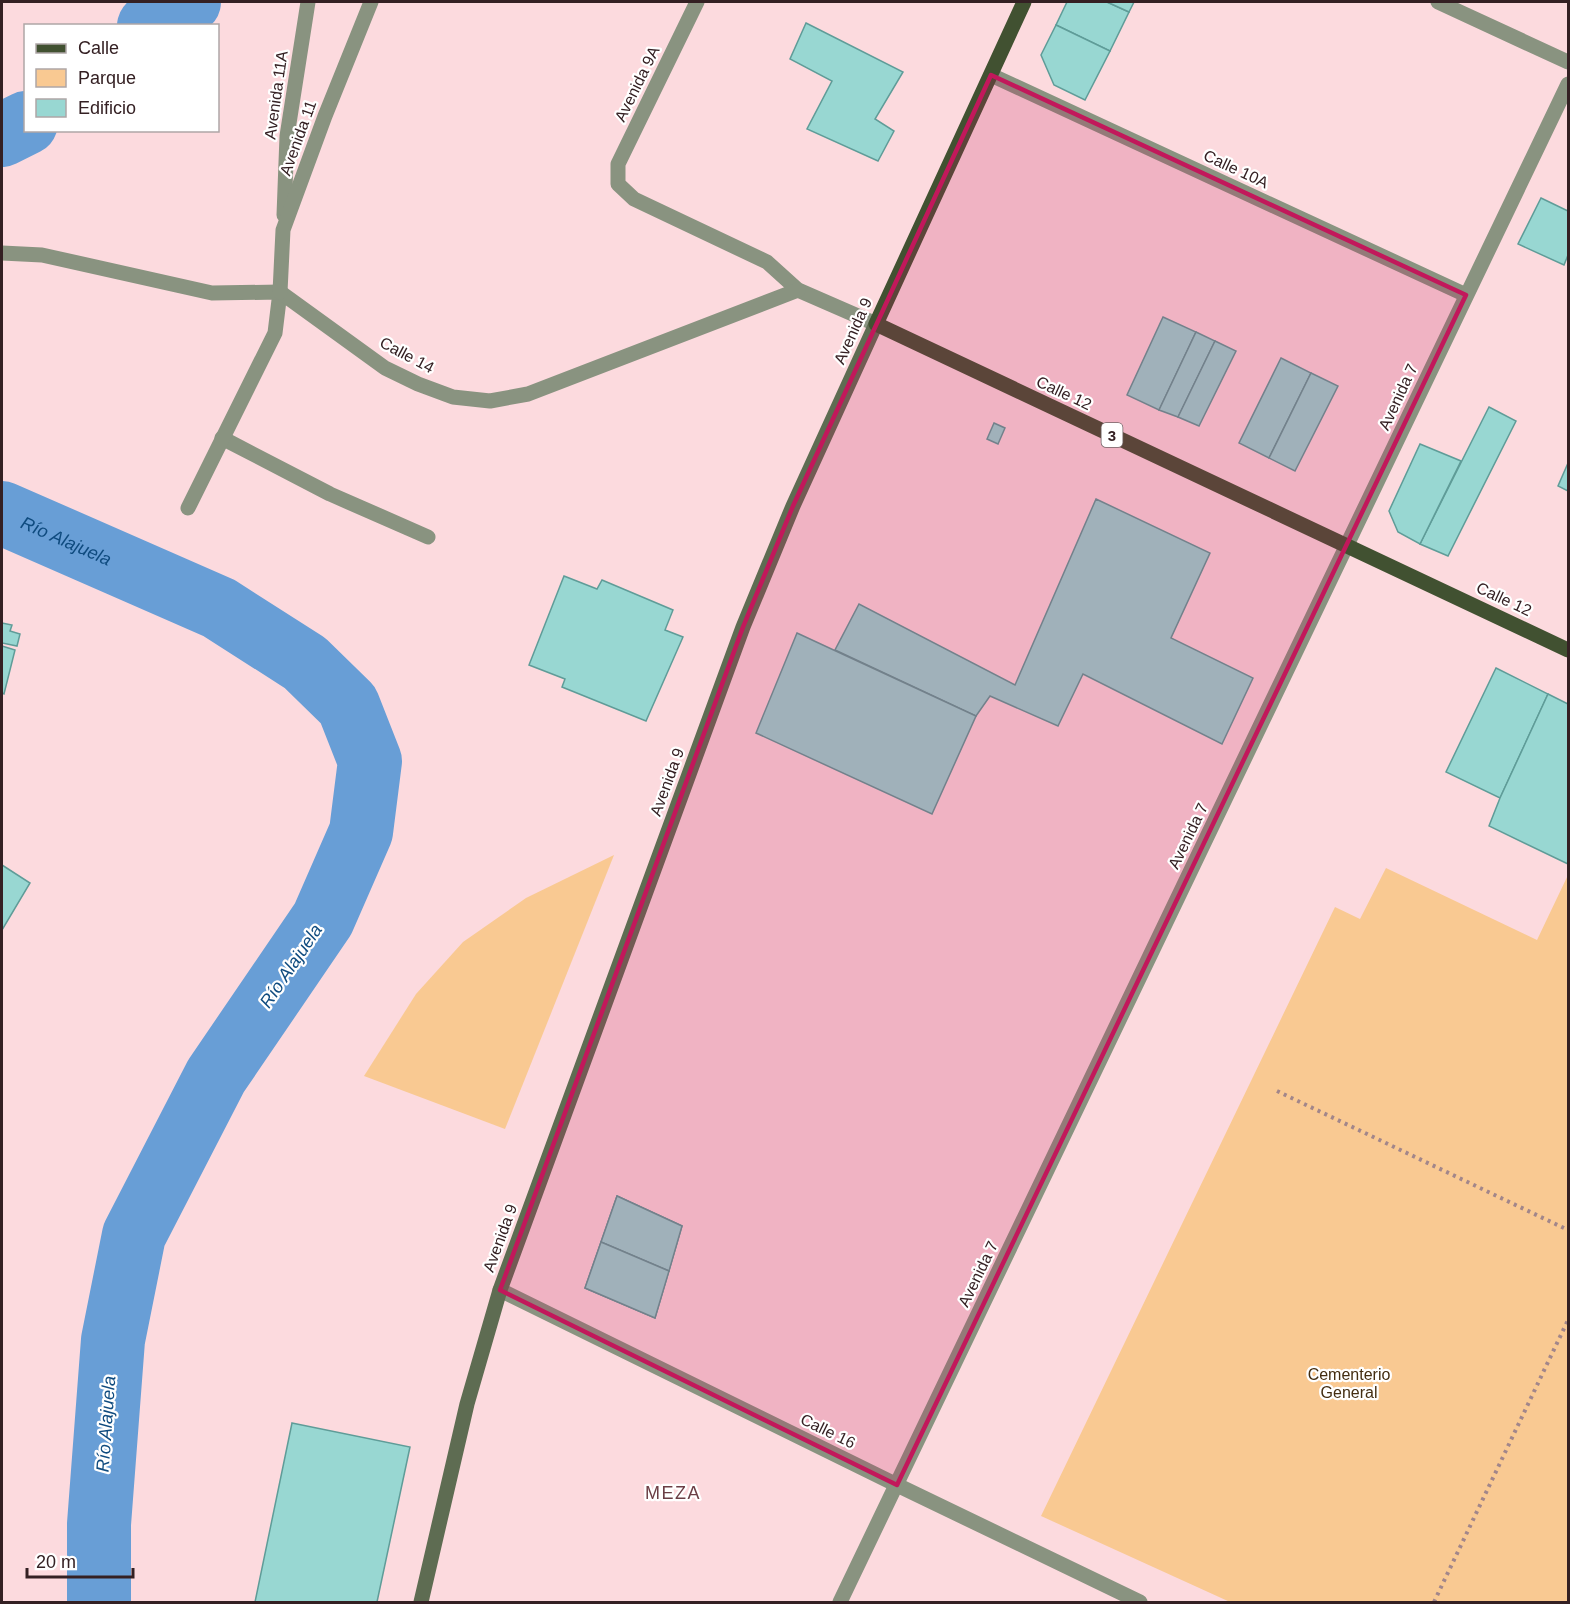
<svg xmlns="http://www.w3.org/2000/svg" width="1570" height="1604" viewBox="0 0 1570 1604" font-family="Helvetica,sans-serif">
<style>
.green{fill:#f9c992}
.lines{fill:none;stroke-linecap:round;stroke-linejoin:round}
.river{stroke:#689ed6;stroke-width:64}
.building{fill:#98d7d2;stroke:#5f9c98;stroke-width:1.5}
.path{stroke:#a2868a;stroke-width:4;stroke-dasharray:3 4.5;stroke-linecap:butt}
.lane{stroke:#899380;stroke-width:15}
.street{stroke:#899380;stroke-width:15}
.secondary{stroke:#5e6c52;stroke-width:15}
.primary{stroke:#415131;stroke-width:15}
.marked{fill:#c2185b;fill-opacity:0.2;stroke:#c2185b;stroke-width:4.5;stroke-linejoin:round}
.labels{text-anchor:middle;dominant-baseline:central;stroke-width:4.5;stroke-linejoin:round;paint-order:stroke}
.shield{fill:#fff;stroke:#716365;stroke-width:1.5}
.shield-label{font-size:15px;font-weight:bold;fill:#342023}
.street-label{font-size:16px;fill:#342023;stroke:#fff}
.park-label{font-size:16px;fill:#432d11;stroke:#fff}
.water-label{font-size:18px;font-style:italic;fill:#0f4b7f;stroke:#fff}
.neighbourhood-label{font-size:18px;letter-spacing:1.5px;fill:#6b3e45;stroke:#fff}
</style>
<rect width="100%" height="100%" fill="#fcdade"/>
<g class="green">
<polygon points="614,855 505,1129 364,1076 416,994 463,942 526,898"/>
<polygon points="1386,868 1537,940 1568,875 1568,1602 1230,1602 1041,1516 1335,907 1360,919"/>
</g>
<g class="lines">
<g class="river">
<polyline points="149,26 189,2"/>
<polyline points="2,135 26,123"/>
<path id="s1" d="M 2,513 L 219,608 L 305,663 L 348,705 L 370,761 L 361,832 L 323,919 L 216,1076 L 134,1235 L 113,1340 L 99,1524 L 99,1602"/>
</g>
</g>
<g class="building">
<polygon points="1067,2 1107,2 1129,12 1110,51 1056,25"/>
<polygon points="1107,2 1134,2 1129,12"/>
<polygon points="806,23 903,72 875,119 894,131 878,161 807,129 832,81 790,59"/>
<polygon points="1056,25 1110,51 1085,100 1054,85 1041,55"/>
<polygon points="1541,198 1568,211 1568,255 1564,265 1518,244"/>
<polygon points="1163,317 1196,332 1159,410 1127,395"/>
<polygon points="1196,332 1215,341 1178,417 1159,410"/>
<polygon points="1215,341 1236,351 1199,426 1178,417"/>
<polygon points="1281,358 1311,373 1269,458 1239,443"/>
<polygon points="1311,373 1338,386 1295,471 1269,458"/>
<polygon points="1489,407 1516,421 1448,556 1420,544"/>
<polygon points="994,423 1005,428 998,444 987,439"/>
<polygon points="1420,444 1461,461 1420,544 1398,532 1389,511"/>
<polygon points="1568,463 1568,491 1558,486"/>
<polygon points="1096,499 1210,553 1171,638 1253,678 1222,744 1083,674 1058,726 990,696 976,716 835,650 859,604 1015,685"/>
<polygon points="564,576 597,589 602,580 673,610 665,630 683,637 646,721 562,687 565,679 529,665"/>
<polygon points="2,623 12,625 10,631 20,634 17,646 2,643"/>
<polygon points="797,633 976,716 932,814 756,733"/>
<polygon points="2,646 15,650 4,694 2,693"/>
<polygon points="1496,668 1548,694 1500,798 1446,772"/>
<polygon points="1548,694 1568,704 1568,864 1489,826 1500,798"/>
<polygon points="2,865 30,883 2,930"/>
<polygon points="617,1196 682,1226 655,1318 585,1288"/>
<polygon points="617,1196 682,1226 669,1271 601,1242"/>
<polygon points="601,1242 669,1271 655,1318 585,1288"/>
<polygon points="292,1423 410,1447 377,1602 255,1602"/>
</g>
<g class="lines">
<g class="path">
<polyline points="1277,1091 1568,1230"/>
<polyline points="1434,1602 1568,1320"/>
</g>
<g class="lane">
<polyline points="222,438 330,494 428,537"/>
<polyline points="188,508 275,333 280,292"/>
</g>
<g class="street">
<polyline points="697,2 618,164 618,184 634,199 767,262 798,290 876,324"/>
<polyline points="1438,2 1568,62"/>
<polyline points="991,75 1466,295"/>
<polyline points="284,215 287,136 308,2"/>
<polyline points="2,253 42,255 212,293 280,292 385,368 418,384 453,397 490,401 528,394 798,290"/>
<polyline points="280,292 283,230 325,116 371,2"/>
<polyline points="500,1290 897,1485 1140,1602"/>
<polyline points="840,1602 1568,84"/>
</g>
<polyline class="secondary" points="421,1602 467,1404 500,1290 743,627 793,506 876,324"/>
<polyline class="primary" points="1024,2 876,324 1568,650"/>
</g>
<path class="marked" d="M 991,75 L 1466,295 L 897,1485 L 500,1290 L 743,627 L 793,506 Z"/>
<g class="labels">
<rect class="shield" x="1101.5" y="423" width="21" height="24" rx="4.5"/>
<g class="shield-label">
<text x="1112" y="435">3</text>
</g>
<g class="street-label">
<text transform="translate(637 84) rotate(-64)">Avenida 9A</text>
<text transform="translate(276 95) rotate(-82)">Avenida 11A</text>
<text transform="translate(298 138) rotate(-70)">Avenida 11</text>
<text transform="translate(1236 169) rotate(25)">Calle 10A</text>
<text transform="translate(853 331) rotate(-66)">Avenida 9</text>
<text transform="translate(407 355) rotate(28)">Calle 14</text>
<text transform="translate(1064 393) rotate(25)">Calle 12</text>
<text transform="translate(1398 397) rotate(-65)">Avenida 7</text>
<text transform="translate(1504 599) rotate(25)">Calle 12</text>
<text transform="translate(667 782) rotate(-70)">Avenida 9</text>
<text transform="translate(1188 836) rotate(-64)">Avenida 7</text>
<text transform="translate(500 1238) rotate(-70)">Avenida 9</text>
<text transform="translate(978 1274) rotate(-64)">Avenida 7</text>
<text transform="translate(828 1431) rotate(26)">Calle 16</text>
</g>
<g class="park-label">
<text x="1349" y="1374">Cementerio<tspan x="1349" dy="18">General</tspan></text>
</g>
<g class="water-label">
<text stroke="none"><textPath href="#s1" startOffset="70">Río Alajuela</textPath></text>
<text transform="translate(291 966) rotate(-56)">Río Alajuela</text>
<text transform="translate(106 1424) rotate(-86)">Río Alajuela</text>
</g>
<g class="neighbourhood-label">
<text x="673" y="1493">MEZA</text>
</g>
</g>
<rect width="1570" height="1604" fill="none" stroke="#342023" stroke-width="6"/>
<rect x="24" y="24" width="195" height="108" fill="#ffffff" stroke="#aea6a7" stroke-width="1.5"/>
<rect x="36" y="44" width="30" height="9" fill="#415131" stroke="#aea6a7" stroke-width="1.5"/>
<text x="78" y="54" font-size="18" fill="#342023">Calle</text>
<rect x="36" y="69" width="30" height="18" fill="#f9c992" stroke="#aea6a7" stroke-width="1.5"/>
<text x="78" y="84" font-size="18" fill="#342023">Parque</text>
<rect x="36" y="99" width="30" height="18" fill="#98d7d2" stroke="#aea6a7" stroke-width="1.5"/>
<text x="78" y="114" font-size="18" fill="#342023">Edificio</text>
<path d="M27 1568v9h106v-9" fill="none" stroke="#342023" stroke-width="3"/>
<text x="36" y="1568" font-size="18" fill="#342023" stroke="#ffffff" stroke-width="4.5" paint-order="stroke">20 m</text>
</svg>
